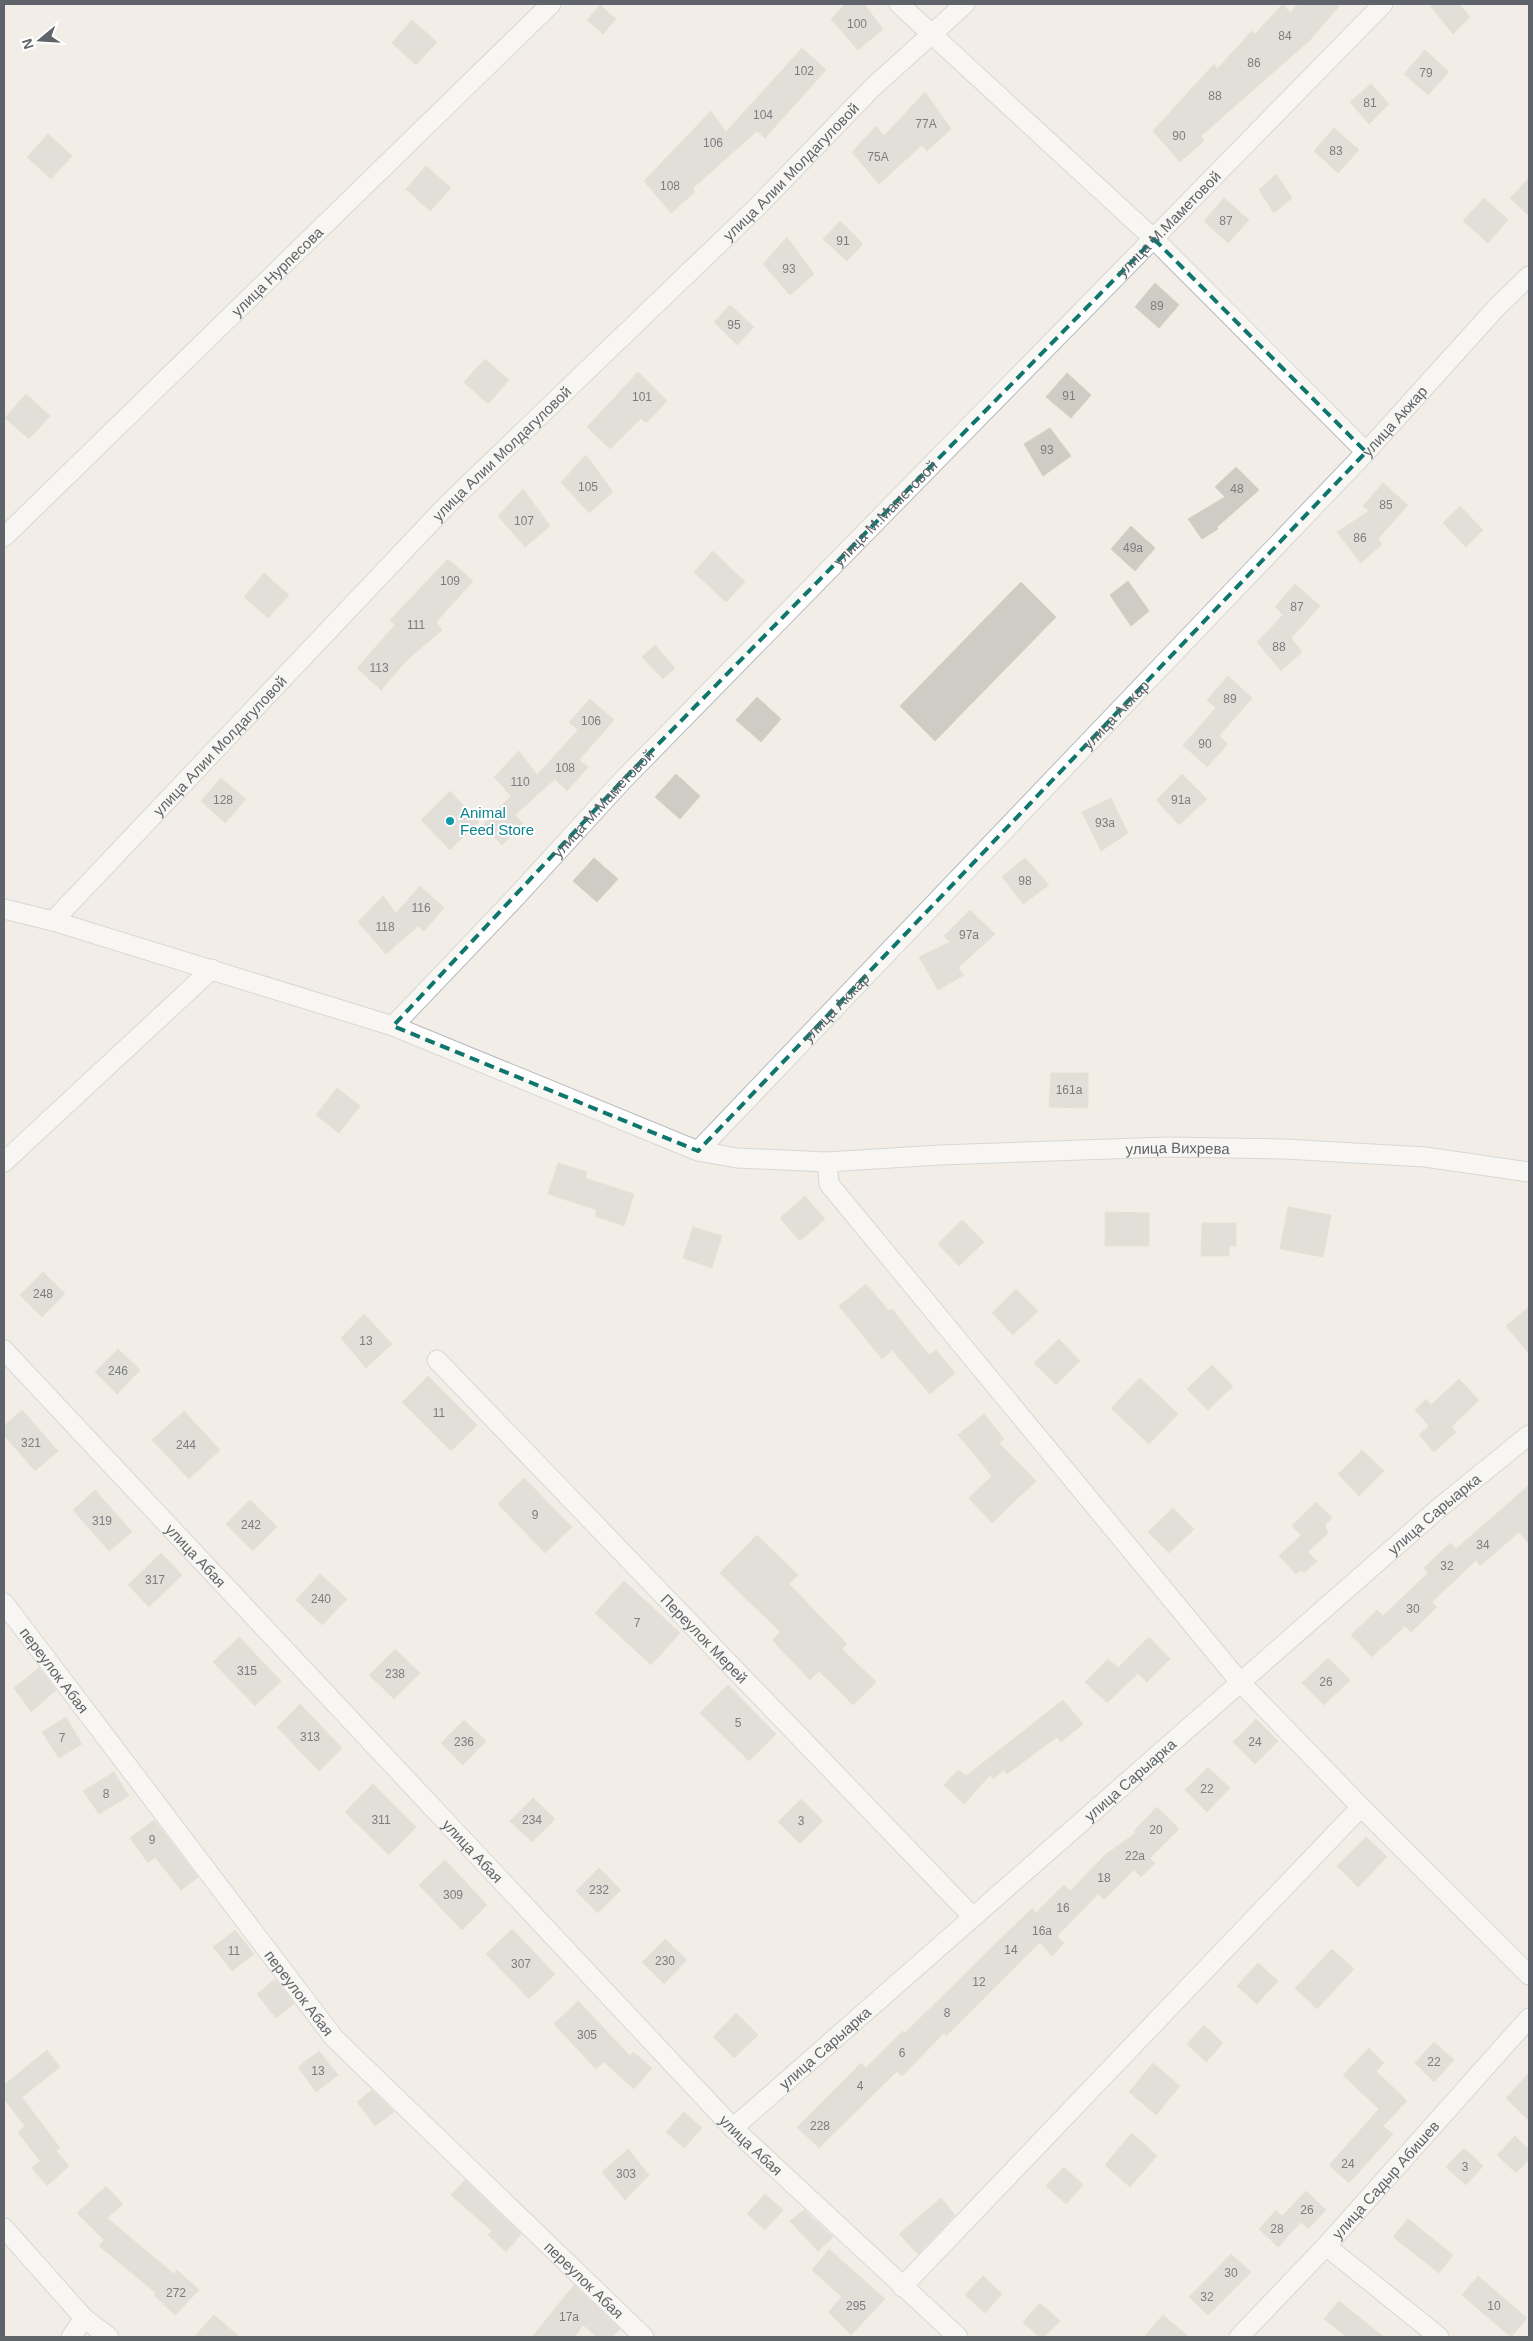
<svg xmlns="http://www.w3.org/2000/svg" width="1533" height="2341" viewBox="0 0 1533 2341" font-family="Arial,sans-serif">
<style>
.building{fill:#cfcbc5;stroke:#d7cfc4}
.lines{fill:none;stroke-linecap:round;stroke-linejoin:round}
.minor-casing{stroke:#b7babf;stroke-width:21}
.minor{stroke:#fff;stroke-width:19}
.marked{fill:none;stroke:#0f766e;stroke-width:4;stroke-dasharray:10 6;stroke-linejoin:round}
.culture-dot{fill:#0f9aa8;stroke:#fff;stroke-width:2}
.labels{text-anchor:middle;dominant-baseline:central;stroke-width:4;stroke-linejoin:round;paint-order:stroke}
.number-label{font-size:12px;fill:#7a7e80}
.street-label{font-size:15px;fill:#5e6469;stroke:#fff}
.culture-label{font-size:15px;fill:#0d838f;stroke:#fff;text-anchor:start}
</style>
<rect width="100%" height="100%" fill="#f2eee7"/>
<g class="building">
<polygon points="845,4 864,4 883,29 858,50 831,19"/>
<polygon points="1283,4 1290,13 1298,4 1341,4 1310,40 1201,136 1204,141 1180,162 1153,131 1214,64 1217,69 1252,31 1255,34"/>
<polygon points="1429,4 1459,4 1470,17 1453,34"/>
<polygon points="600,5 616,19 603,34 587,20"/>
<polygon points="412,20 437,42 416,65 392,43"/>
<polygon points="802,48 826,70 765,138 757,131 693,188 695,192 671,213 644,181 711,111 726,132"/>
<polygon points="1425,50 1449,72 1428,95 1404,74"/>
<polygon points="1371,84 1389,104 1369,124 1350,102"/>
<polygon points="925,92 951,129 927,151 922,145 879,184 852,152 876,126 884,136"/>
<polygon points="1334,128 1359,150 1338,173 1314,151"/>
<polygon points="48,134 72,156 51,179 27,157"/>
<polygon points="426,166 451,188 430,211 406,189"/>
<polygon points="1276,174 1292,198 1274,213 1259,190"/>
<polygon points="1529,178 1529,216 1510,198"/>
<polygon points="1224,198 1249,220 1228,243 1204,221"/>
<polygon points="1484,198 1508,220 1488,243 1463,221"/>
<polygon points="840,221 863,244 847,261 823,239"/>
<polygon points="787,237 814,274 790,295 763,264"/>
<polygon points="1155,283 1179,305 1159,328 1135,307"/>
<polygon points="730,305 754,327 737,345 714,322"/>
<polygon points="485,359 509,380 488,404 464,382"/>
<polygon points="638,372 667,401 646,423 641,418 610,449 587,427"/>
<polygon points="1067,373 1091,395 1071,418 1046,397"/>
<polygon points="26,394 50,416 29,439 5,418"/>
<polygon points="1050,428 1071,456 1043,476 1024,444"/>
<polygon points="586,455 613,492 589,513 561,482"/>
<polygon points="1236,467 1259,490 1217,527 1218,529 1202,539 1188,519 1225,497 1215,487"/>
<polygon points="1383,483 1408,505 1378,539 1382,544 1361,563 1337,532 1369,511 1363,506"/>
<polygon points="523,489 550,526 525,547 498,516"/>
<polygon points="1460,506 1483,530 1466,547 1443,523"/>
<polygon points="1131,526 1155,548 1135,571 1111,549"/>
<polygon points="713,551 745,582 726,602 694,572"/>
<polygon points="448,559 473,581 436,622 442,630 408,659 381,690 357,668 395,625 390,620"/>
<polygon points="264,573 289,595 268,618 244,597"/>
<polygon points="1128,581 1149,611 1131,626 1110,595"/>
<polygon points="1021,582 1056,617 935,741 900,706"/>
<polygon points="1295,584 1320,606 1291,638 1302,652 1281,671 1257,642 1283,615 1275,607"/>
<polygon points="655,645 675,668 663,679 642,657"/>
<polygon points="1228,676 1252,698 1219,736 1228,744 1207,767 1183,745 1216,708 1207,700"/>
<polygon points="757,697 781,719 761,742 736,720"/>
<polygon points="590,699 614,720 579,760 588,767 567,791 555,779 515,815 523,823 502,845 482,826 511,796 494,777 519,751 537,775 578,730 569,722"/>
<polygon points="676,774 700,796 680,819 655,797"/>
<polygon points="1182,774 1207,799 1179,825 1156,800"/>
<polygon points="221,778 246,799 225,823 201,801"/>
<polygon points="450,791 479,822 450,850 421,820"/>
<polygon points="1111,798 1128,833 1101,851 1082,812"/>
<polygon points="594,858 618,879 597,902 573,881"/>
<polygon points="1025,858 1049,885 1023,904 1002,877"/>
<polygon points="420,886 444,908 424,931 418,926 386,954 358,922 383,896 396,913"/>
<polygon points="970,910 995,934 958,968 964,975 938,990 919,957 950,942 944,936"/>
<polygon points="1051,1073 1088,1073 1088,1108 1049,1107"/>
<polygon points="337,1088 360,1106 339,1133 316,1115"/>
<polygon points="558,1163 587,1172 585,1178 634,1194 624,1226 595,1216 597,1210 548,1194"/>
<polygon points="805,1196 825,1219 800,1241 780,1218"/>
<polygon points="1288,1207 1331,1215 1323,1257 1280,1249"/>
<polygon points="1105,1212 1149,1213 1149,1246 1105,1246"/>
<polygon points="962,1220 984,1242 959,1266 938,1244"/>
<polygon points="1202,1223 1236,1223 1236,1246 1229,1246 1229,1256 1201,1256"/>
<polygon points="693,1227 722,1236 712,1268 683,1258"/>
<polygon points="43,1272 65,1294 42,1317 20,1295"/>
<polygon points="866,1284 889,1311 892,1309 929,1355 936,1350 955,1373 930,1394 892,1350 882,1359 839,1306"/>
<polygon points="1016,1289 1038,1311 1013,1335 992,1313"/>
<polygon points="1529,1307 1529,1354 1506,1326"/>
<polygon points="364,1314 392,1344 366,1368 341,1338"/>
<polygon points="1059,1339 1080,1361 1056,1385 1034,1363"/>
<polygon points="118,1349 140,1370 117,1394 95,1372"/>
<polygon points="1212,1365 1233,1386 1208,1410 1187,1389"/>
<polygon points="428,1376 477,1425 451,1451 402,1402"/>
<polygon points="1140,1378 1178,1414 1149,1444 1111,1408"/>
<polygon points="1459,1379 1479,1400 1451,1427 1456,1432 1434,1452 1419,1435 1429,1426 1415,1410 1426,1399 1431,1405"/>
<polygon points="22,1410 58,1451 35,1471 4,1435 4,1426"/>
<polygon points="184,1411 220,1450 189,1479 152,1440"/>
<polygon points="984,1414 1004,1439 999,1443 1036,1481 992,1523 969,1498 992,1476 958,1435"/>
<polygon points="1362,1450 1384,1471 1359,1496 1338,1474"/>
<polygon points="524,1478 572,1527 545,1553 498,1504"/>
<polygon points="1529,1485 1529,1544 1519,1532 1480,1566 1476,1560 1432,1602 1437,1607 1411,1632 1405,1626 1372,1657 1351,1635 1377,1610 1383,1616 1428,1573 1424,1568 1450,1543 1456,1549"/>
<polygon points="95,1490 132,1532 109,1551 73,1510"/>
<polygon points="250,1500 277,1527 253,1551 226,1524"/>
<polygon points="1316,1502 1332,1518 1325,1525 1328,1533 1308,1552 1317,1561 1305,1572 1301,1570 1296,1574 1279,1556 1301,1535 1292,1526"/>
<polygon points="1173,1508 1194,1529 1169,1553 1148,1532"/>
<polygon points="757,1535 798,1575 789,1584 847,1644 842,1649 876,1682 853,1705 819,1671 810,1680 772,1640 780,1632 720,1573"/>
<polygon points="161,1553 182,1575 149,1607 128,1585"/>
<polygon points="320,1574 347,1599 322,1625 296,1600"/>
<polygon points="624,1581 680,1633 651,1665 595,1613"/>
<polygon points="239,1637 281,1681 255,1706 213,1662"/>
<polygon points="1149,1637 1170,1659 1147,1682 1138,1673 1107,1703 1085,1682 1108,1659 1118,1668"/>
<polygon points="395,1649 420,1673 394,1699 369,1675"/>
<polygon points="1328,1658 1350,1680 1324,1705 1302,1683"/>
<polygon points="39,1668 56,1690 31,1712 14,1688"/>
<polygon points="728,1685 776,1734 749,1761 700,1713"/>
<polygon points="1063,1700 1083,1724 1061,1742 1057,1737 1007,1774 1004,1770 993,1779 990,1775 964,1804 944,1785 958,1770 966,1776"/>
<polygon points="300,1704 342,1748 319,1771 277,1727"/>
<polygon points="66,1717 82,1744 59,1758 42,1732"/>
<polygon points="1256,1719 1278,1741 1255,1764 1233,1742"/>
<polygon points="464,1720 486,1741 463,1765 441,1743"/>
<polygon points="1208,1767 1230,1788 1207,1812 1185,1790"/>
<polygon points="114,1772 129,1796 99,1814 83,1791"/>
<polygon points="373,1784 416,1827 389,1855 345,1812"/>
<polygon points="533,1798 555,1819 532,1842 510,1821"/>
<polygon points="801,1799 823,1821 800,1844 778,1822"/>
<polygon points="1157,1807 1179,1829 1150,1858 1155,1863 1141,1877 1134,1870 1104,1900 1098,1894 1057,1936 1064,1943 1052,1956 1040,1942 946,2036 944,2033 902,2076 897,2071 819,2148 797,2127 861,2063 866,2068 903,2031 905,2033 1032,1908 1036,1913 1064,1885 1070,1891 1105,1855 1136,1833 1134,1831"/>
<polygon points="154,1820 198,1877 181,1890 155,1857 148,1863 130,1838"/>
<polygon points="1366,1837 1387,1857 1358,1887 1337,1866"/>
<polygon points="445,1860 487,1905 462,1930 419,1885"/>
<polygon points="599,1868 621,1890 598,1913 576,1891"/>
<polygon points="512,1929 555,1974 529,1999 486,1954"/>
<polygon points="235,1930 254,1954 232,1971 213,1947"/>
<polygon points="665,1939 687,1960 664,1984 642,1962"/>
<polygon points="1332,1949 1354,1969 1317,2009 1295,1988"/>
<polygon points="1258,1963 1278,1981 1257,2004 1237,1986"/>
<polygon points="275,1979 294,2004 276,2018 257,1994"/>
<polygon points="578,2001 630,2056 633,2052 652,2068 634,2089 604,2062 596,2069 554,2024"/>
<polygon points="736,2013 758,2035 734,2058 713,2037"/>
<polygon points="1204,2025 1223,2043 1206,2062 1187,2044"/>
<polygon points="1434,2042 1454,2060 1434,2082 1415,2063"/>
<polygon points="1369,2048 1384,2063 1376,2071 1407,2101 1383,2126 1393,2134 1349,2183 1329,2165 1379,2109 1343,2075"/>
<polygon points="47,2050 60,2067 22,2097 60,2148 56,2151 69,2166 47,2186 32,2168 40,2161 18,2132 25,2126 4,2099 4,2085"/>
<polygon points="319,2051 338,2075 316,2092 298,2067"/>
<polygon points="1153,2063 1180,2086 1156,2115 1129,2092"/>
<polygon points="1529,2073 1529,2121 1506,2098"/>
<polygon points="372,2090 394,2112 375,2126 357,2102"/>
<polygon points="684,2112 702,2128 684,2148 666,2132"/>
<polygon points="1132,2133 1157,2156 1130,2187 1105,2165"/>
<polygon points="1515,2136 1529,2150 1529,2159 1516,2173 1497,2155"/>
<polygon points="1464,2148 1483,2166 1466,2185 1446,2167"/>
<polygon points="628,2149 649,2175 625,2200 602,2172"/>
<polygon points="1064,2167 1083,2185 1066,2204 1046,2186"/>
<polygon points="465,2180 521,2234 506,2252 488,2235 492,2231 451,2195"/>
<polygon points="106,2186 123,2204 107,2218 174,2274 177,2270 199,2290 175,2315 154,2295 156,2293 99,2246 104,2240 77,2213"/>
<polygon points="1306,2191 1326,2210 1308,2229 1301,2222 1278,2247 1259,2229 1276,2210 1282,2216"/>
<polygon points="765,2194 783,2210 765,2230 747,2214"/>
<polygon points="941,2198 955,2215 918,2254 899,2234"/>
<polygon points="804,2210 833,2237 818,2251 790,2221"/>
<polygon points="1408,2219 1453,2255 1439,2273 1393,2237"/>
<polygon points="829,2249 885,2299 851,2335 828,2312 842,2297 812,2270"/>
<polygon points="1231,2254 1251,2272 1208,2315 1189,2297"/>
<polygon points="983,2276 1002,2294 985,2313 965,2295"/>
<polygon points="1478,2276 1527,2318 1511,2337 1462,2295"/>
<polygon points="574,2285 620,2329 612,2337 597,2337 583,2325 574,2337 532,2337"/>
<polygon points="1339,2301 1384,2337 1347,2337 1324,2319"/>
<polygon points="1040,2303 1060,2321 1044,2337 1039,2337 1023,2322"/>
<polygon points="214,2315 240,2337 194,2337"/>
<polygon points="1163,2315 1189,2337 1144,2337"/>
</g>
<g class="lines">
<g class="minor-casing">
<g id="minor">
<polyline points="899,4 1154,239 1366,452"/>
<path id="s1" d="M 4,537 L 551,4"/>
<polyline points="4,909 53,921 393,1026 698,1151 737,1158 827,1162 829,1184 1240,1682 1361,1807 1529,1975"/>
<path id="s2" d="M 53,921 L 450,502 L 758,206 L 872,88 L 965,4"/>
<path id="s3" d="M 393,1026 L 515,898 L 622,781 L 1383,4"/>
<path id="s4" d="M 698,1151 L 1366,452 L 1497,307 L 1529,276"/>
<polyline points="4,1162 212,969"/>
<path id="s5" d="M 827,1162 L 940,1155 L 1167,1147 L 1285,1149 L 1425,1157 L 1529,1172"/>
<path id="s6" d="M 4,1350 L 733,2128 L 958,2337"/>
<path id="s7" d="M 437,1360 L 972,1916"/>
<path id="s8" d="M 4,1603 L 334,2038 L 644,2337"/>
<path id="s9" d="M 733,2128 L 1439,1508 L 1529,1435"/>
<polyline points="4,2228 84,2318 109,2337"/>
<polyline points="1326,2246 1439,2337"/>
<polyline points="902,2287 1361,1807"/>
<polyline points="71,2337 84,2318"/>
<path id="s10" d="M 1239,2337 L 1326,2246 L 1529,2018"/>
</g>
</g>
<use href="#minor" class="minor"/>
</g>
<path d="M0 0H1533V2341H0ZM 1154,239 L 1366,452 L 698,1151 L 393,1026 L 622,781 Z" fill="#f2eee7" fill-opacity=".55" fill-rule="evenodd"/>
<path class="marked" d="M 1154,239 L 1366,452 L 698,1151 L 393,1026 L 622,781 Z"/>
<circle class="culture-dot" cx="450" cy="821" r="5"/>
<g class="labels">
<g class="number-label">
<text x="857" y="24">100</text>
<text x="1285" y="36">84</text>
<text x="1254" y="63">86</text>
<text x="804" y="71">102</text>
<text x="1426" y="73">79</text>
<text x="1215" y="96">88</text>
<text x="1370" y="103">81</text>
<text x="763" y="115">104</text>
<text x="926" y="124">77А</text>
<text x="1179" y="136">90</text>
<text x="713" y="143">106</text>
<text x="1336" y="151">83</text>
<text x="878" y="157">75А</text>
<text x="670" y="186">108</text>
<text x="1226" y="221">87</text>
<text x="843" y="241">91</text>
<text x="789" y="269">93</text>
<text x="1157" y="306">89</text>
<text x="734" y="325">95</text>
<text x="1069" y="396">91</text>
<text x="642" y="397">101</text>
<text x="1047" y="450">93</text>
<text x="588" y="487">105</text>
<text x="1237" y="489">48</text>
<text x="1386" y="505">85</text>
<text x="524" y="521">107</text>
<text x="1360" y="538">86</text>
<text x="1133" y="548">49а</text>
<text x="450" y="581">109</text>
<text x="1297" y="607">87</text>
<text x="416" y="625">111</text>
<text x="1279" y="647">88</text>
<text x="379" y="668">113</text>
<text x="1230" y="699">89</text>
<text x="591" y="721">106</text>
<text x="1205" y="744">90</text>
<text x="565" y="768">108</text>
<text x="520" y="782">110</text>
<text x="223" y="800">128</text>
<text x="1181" y="800">91а</text>
<text x="1105" y="823">93а</text>
<text x="1025" y="881">98</text>
<text x="421" y="908">116</text>
<text x="385" y="927">118</text>
<text x="969" y="935">97а</text>
<text x="1069" y="1090">161а</text>
<text x="43" y="1294">248</text>
<text x="366" y="1341">13</text>
<text x="118" y="1371">246</text>
<text x="439" y="1413">11</text>
<text x="31" y="1443">321</text>
<text x="186" y="1445">244</text>
<text x="535" y="1515">9</text>
<text x="102" y="1521">319</text>
<text x="251" y="1525">242</text>
<text x="1483" y="1545">34</text>
<text x="1447" y="1566">32</text>
<text x="155" y="1580">317</text>
<text x="321" y="1599">240</text>
<text x="1413" y="1609">30</text>
<text x="637" y="1623">7</text>
<text x="247" y="1671">315</text>
<text x="395" y="1674">238</text>
<text x="1326" y="1682">26</text>
<text x="738" y="1723">5</text>
<text x="310" y="1737">313</text>
<text x="62" y="1738">7</text>
<text x="464" y="1742">236</text>
<text x="1255" y="1742">24</text>
<text x="1207" y="1789">22</text>
<text x="106" y="1794">8</text>
<text x="381" y="1820">311</text>
<text x="532" y="1820">234</text>
<text x="801" y="1821">3</text>
<text x="1156" y="1830">20</text>
<text x="152" y="1840">9</text>
<text x="1135" y="1856">22а</text>
<text x="1104" y="1878">18</text>
<text x="599" y="1890">232</text>
<text x="453" y="1895">309</text>
<text x="1063" y="1908">16</text>
<text x="1042" y="1931">16а</text>
<text x="1011" y="1950">14</text>
<text x="234" y="1951">11</text>
<text x="665" y="1961">230</text>
<text x="521" y="1964">307</text>
<text x="979" y="1982">12</text>
<text x="947" y="2013">8</text>
<text x="587" y="2035">305</text>
<text x="902" y="2053">6</text>
<text x="1434" y="2062">22</text>
<text x="318" y="2071">13</text>
<text x="860" y="2086">4</text>
<text x="820" y="2126">228</text>
<text x="1348" y="2164">24</text>
<text x="1465" y="2167">3</text>
<text x="626" y="2174">303</text>
<text x="1307" y="2210">26</text>
<text x="1277" y="2229">28</text>
<text x="1231" y="2273">30</text>
<text x="176" y="2293">272</text>
<text x="1207" y="2297">32</text>
<text x="856" y="2306">295</text>
<text x="1494" y="2306">10</text>
<text x="569" y="2317">17а</text>
</g>
<g class="street-label">
<text stroke="none"><textPath href="#s2" startOffset="1052">улица Алии Молдагуловой</textPath></text>
<text stroke="none"><textPath href="#s3" startOffset="1116">улица М.Маметовой</textPath></text>
<text stroke="none"><textPath href="#s1" startOffset="381">улица Нурпесова</textPath></text>
<text stroke="none"><textPath href="#s4" startOffset="1009">улица Акжар</textPath></text>
<text stroke="none"><textPath href="#s2" startOffset="648">улица Алии Молдагуловой</textPath></text>
<text stroke="none"><textPath href="#s3" startOffset="711">улица М.Маметовой</textPath></text>
<text stroke="none"><textPath href="#s4" startOffset="604">улица Акжар</textPath></text>
<text stroke="none"><textPath href="#s2" startOffset="242">улица Алии Молдагуловой</textPath></text>
<text stroke="none"><textPath href="#s3" startOffset="306">улица М.Маметовой</textPath></text>
<text stroke="none"><textPath href="#s4" startOffset="199">улица Акжар</textPath></text>
<text stroke="none"><textPath href="#s5" startOffset="351">улица Вихрева</textPath></text>
<text stroke="none"><textPath href="#s9" startOffset="932">улица Сарыарка</textPath></text>
<text stroke="none"><textPath href="#s6" startOffset="281">улица Абая</textPath></text>
<text stroke="none"><textPath href="#s7" startOffset="386">Переулок Мерей</textPath></text>
<text stroke="none"><textPath href="#s8" startOffset="84">переулок Абая</textPath></text>
<text stroke="none"><textPath href="#s9" startOffset="528">улица Сарыарка</textPath></text>
<text stroke="none"><textPath href="#s6" startOffset="686">улица Абая</textPath></text>
<text stroke="none"><textPath href="#s8" startOffset="489">переулок Абая</textPath></text>
<text stroke="none"><textPath href="#s9" startOffset="122">улица Сарыарка</textPath></text>
<text stroke="none"><textPath href="#s6" startOffset="1091">улица Абая</textPath></text>
<text stroke="none"><textPath href="#s10" startOffset="215">улица Садыр Абишев</textPath></text>
<text stroke="none"><textPath href="#s8" startOffset="894">переулок Абая</textPath></text>
</g>
<g class="culture-label">
<text x="460" y="812">Animal<tspan x="460" dy="17">Feed Store</tspan></text>
</g>
</g>
<rect width="1533" height="2341" fill="none" stroke="#5e6469" stroke-width="10"/>
<g transform="translate(40 40) rotate(252)" stroke="#ffffff" stroke-width="4" paint-order="stroke">
<path d="M0-4L9 19L0 12L-9 19Z" fill="#5e6469"/>
<text y="-8" font-size="14" font-weight="bold" text-anchor="middle" fill="#5e6469">N</text>
</g>
</svg>
